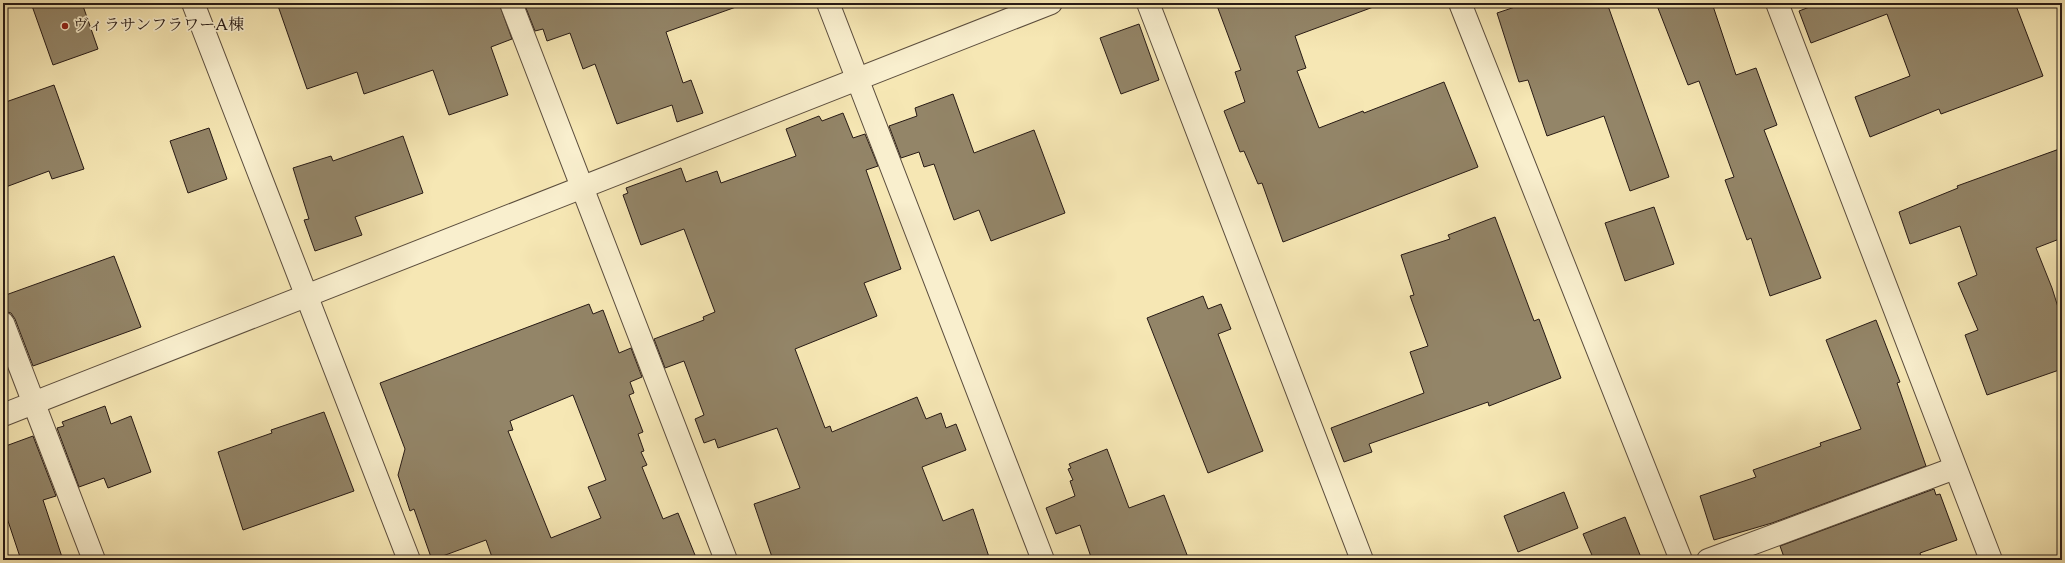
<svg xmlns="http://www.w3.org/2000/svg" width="2065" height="563" viewBox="0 0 2065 563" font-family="'Sorts Mill Goudy','Noto Serif JP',serif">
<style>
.building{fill:#938568;stroke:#271a15;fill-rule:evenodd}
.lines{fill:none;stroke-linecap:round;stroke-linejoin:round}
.minor-casing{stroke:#5b4d3d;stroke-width:24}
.tertiary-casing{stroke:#5b4d3d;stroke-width:24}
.minor{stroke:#f9efce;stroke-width:22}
.tertiary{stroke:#f9efce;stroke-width:22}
.poi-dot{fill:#8f2418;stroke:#f9efce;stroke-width:1.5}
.labels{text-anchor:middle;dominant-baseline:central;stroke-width:3.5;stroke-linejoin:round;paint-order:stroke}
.poi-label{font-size:16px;fill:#271a15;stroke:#f9efce;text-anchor:start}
</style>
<rect width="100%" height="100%" fill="#f6e7b4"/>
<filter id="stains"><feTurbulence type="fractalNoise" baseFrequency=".005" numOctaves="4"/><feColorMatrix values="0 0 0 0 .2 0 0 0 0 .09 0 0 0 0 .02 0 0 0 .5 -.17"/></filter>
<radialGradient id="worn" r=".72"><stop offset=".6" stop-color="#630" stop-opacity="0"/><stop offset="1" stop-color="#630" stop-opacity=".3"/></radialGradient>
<g class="building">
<polygon points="31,3 82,3 98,49 53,65"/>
<polygon points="277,3 499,3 512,39 491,47 508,95 449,115 433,70 364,94 357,72 307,89"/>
<polygon points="524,3 736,3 736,7 666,32 683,83 691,80 703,113 677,122 672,105 617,124 595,64 583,69 570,33 547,41 543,29 535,31"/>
<polygon points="1216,3 1375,3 1376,6 1295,36 1306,68 1297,71 1319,128 1363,111 1364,113 1444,82 1478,167 1283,242 1262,183 1258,184 1244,151 1240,152 1224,111 1245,102 1235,72 1241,70"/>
<polygon points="1527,3 1607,3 1669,177 1630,191 1604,116 1547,136 1528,80 1519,82 1497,13"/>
<polygon points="1656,3 1712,3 1736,75 1756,68 1777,125 1764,130 1821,278 1770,296 1751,238 1747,240 1725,180 1734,177 1699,81 1688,85"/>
<polygon points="1820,3 2015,3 2043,76 1941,114 1939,109 1870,137 1855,97 1910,76 1887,14 1811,43 1799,11"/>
<polygon points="1139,24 1159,80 1121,94 1100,38"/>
<polygon points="54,85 84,169 52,179 49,171 3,188 3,103"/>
<polygon points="953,94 974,153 1034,130 1065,213 991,241 979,210 954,220 934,164 924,167 919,152 901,158 889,126 917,116 915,108"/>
<polygon points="843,113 853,138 865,134 878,166 866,170 901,269 864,283 877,316 795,349 825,428 830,426 832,432 917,397 926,419 941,413 946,428 956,424 966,450 922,467 943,521 973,509 990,560 773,560 754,504 800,488 777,428 718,448 715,439 704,443 695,419 704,415 684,361 665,368 654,339 704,320 703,317 715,312 684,229 641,245 623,195 628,193 626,188 681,168 686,182 717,171 721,183 796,156 786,129 819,116 822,121"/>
<polygon points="209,128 227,179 188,193 170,141"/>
<polygon points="403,136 423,193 355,217 362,235 315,251 304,220 309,219 293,168 331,156 333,161"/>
<polygon points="2062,148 2062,238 2036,248 2052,288 2062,320 2062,369 1987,395 1965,335 1978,330 1958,283 1977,275 1960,226 1910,244 1899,212 1958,188 1957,186"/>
<polygon points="1654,207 1674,264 1625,281 1605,223"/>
<polygon points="1495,217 1534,321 1539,319 1561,378 1489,406 1488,402 1369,444 1372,452 1344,462 1331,428 1424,393 1410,352 1428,346 1410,296 1414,295 1401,255 1450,239 1448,235"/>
<polygon points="114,256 141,327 33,366 15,319 11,313 3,311 3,296"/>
<polygon points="1203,296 1208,309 1221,304 1231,329 1218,334 1263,451 1208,473 1147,318"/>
<path d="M 589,304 L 593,314 L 603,310 L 619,353 L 631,348 L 642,377 L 630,382 L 634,393 L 629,395 L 643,432 L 638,434 L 644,451 L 641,452 L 647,465 L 642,467 L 663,519 L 678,513 L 697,560 L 493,560 L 486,540 L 432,560 L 414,509 L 410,511 L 398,475 L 405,449 L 380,383 ZM 573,395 L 606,480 L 588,487 L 601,518 L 551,538 L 508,431 L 513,430 L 510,421 Z"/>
<polygon points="1876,320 1900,382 1897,383 1926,466 1772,523 1714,540 1700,496 1756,477 1753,470 1821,446 1820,443 1861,429 1826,340"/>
<polygon points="105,406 111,424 131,416 151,472 108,488 104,478 79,487 57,428 64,426 62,422"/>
<polygon points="324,412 354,491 243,530 218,452 272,433 271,430"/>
<polygon points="33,436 56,496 43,500 63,560 21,560 3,506 3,447"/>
<polygon points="1107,449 1129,508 1164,495 1189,560 1092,560 1080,525 1056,534 1046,508 1075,496 1070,481 1073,480 1068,469 1071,468 1069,464"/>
<polygon points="1934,489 1936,495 1940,494 1957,540 1920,553 1922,560 1785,560 1780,546"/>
<polygon points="1564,492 1578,528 1518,552 1504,516"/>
<polygon points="1625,517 1642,560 1594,560 1583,534"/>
</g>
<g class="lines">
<g class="minor-casing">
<g id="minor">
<polyline points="193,3 409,560"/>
<polyline points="511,3 726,560"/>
<polyline points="828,3 1043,560"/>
<polyline points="1148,3 1362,560"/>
<polyline points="1460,3 1681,560"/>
<polyline points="1777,3 1991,560"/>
<polyline points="3,323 94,560"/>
<polyline points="1708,560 1955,468"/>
</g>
</g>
<g class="tertiary-casing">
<polyline id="tertiary" points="3,415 1051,3"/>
</g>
<use href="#minor" class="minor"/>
<use href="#tertiary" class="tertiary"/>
</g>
<circle class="poi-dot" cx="65" cy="26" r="4"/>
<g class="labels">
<g class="poi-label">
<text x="73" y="26">ヴィラサンフラワーA棟</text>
</g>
</g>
<rect width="2065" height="563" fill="none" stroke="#f6e7b4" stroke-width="16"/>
<rect x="4" y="4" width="2057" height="555" fill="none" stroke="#271a15" stroke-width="2"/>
<rect x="8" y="8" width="2049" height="547" fill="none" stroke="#271a15"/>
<rect width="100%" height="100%" filter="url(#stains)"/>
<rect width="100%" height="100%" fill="url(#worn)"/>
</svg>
